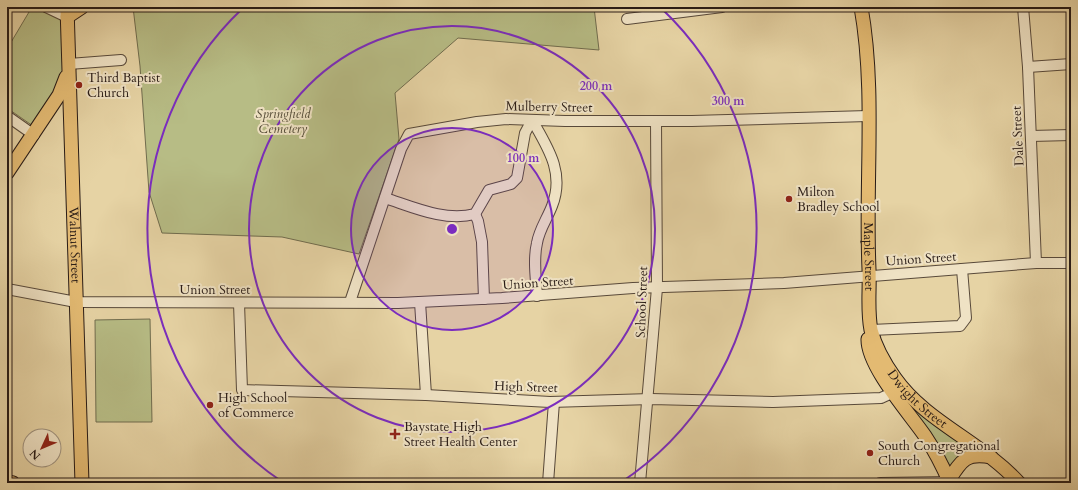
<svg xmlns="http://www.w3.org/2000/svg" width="1078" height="490" viewBox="0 0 1078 490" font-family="Cardo,serif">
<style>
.green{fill:#b7bc85;stroke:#706c4e}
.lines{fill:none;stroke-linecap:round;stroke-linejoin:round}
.minor-casing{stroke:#58493a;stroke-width:12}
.major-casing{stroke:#281b16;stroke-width:15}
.minor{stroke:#efe2c4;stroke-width:10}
.major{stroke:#e3ba72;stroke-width:13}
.ring{fill:none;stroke:#7b2cbf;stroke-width:2}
.poi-dot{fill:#8f2418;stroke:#efe2c4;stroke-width:1.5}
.labels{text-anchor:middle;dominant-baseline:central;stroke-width:4;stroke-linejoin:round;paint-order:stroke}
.poi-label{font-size:13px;fill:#281b16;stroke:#efe2c4;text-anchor:start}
.street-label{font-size:13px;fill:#281b16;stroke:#efe2c4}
.park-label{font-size:13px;font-style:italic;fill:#534b37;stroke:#efe2c4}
.centre{fill:#7b2cbf;stroke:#efe2c4;stroke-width:2}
.ring-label{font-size:12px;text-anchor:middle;font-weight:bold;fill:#7b2cbf;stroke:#efe2c4;stroke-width:4;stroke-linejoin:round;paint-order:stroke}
</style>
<rect width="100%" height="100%" fill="#e6d3a4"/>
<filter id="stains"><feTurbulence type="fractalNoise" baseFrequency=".005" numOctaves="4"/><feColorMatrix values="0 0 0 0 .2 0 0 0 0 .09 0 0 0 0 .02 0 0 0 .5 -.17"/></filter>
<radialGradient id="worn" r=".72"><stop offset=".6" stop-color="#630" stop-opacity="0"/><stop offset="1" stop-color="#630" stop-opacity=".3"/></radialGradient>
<g class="green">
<polygon points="32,7 36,7 62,20 63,75 62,81 33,126 7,108 7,49"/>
<polygon points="133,7 594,7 599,50 458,38 395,93 399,139 359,254 282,237 162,233 149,192 140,66"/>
<polygon points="150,319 152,422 96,422 95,320"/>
<polygon points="903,399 906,399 937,426 972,452 951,467"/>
</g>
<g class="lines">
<g class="minor-casing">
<g id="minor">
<polyline points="46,7 67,17"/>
<polyline points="1023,7 1028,67 1036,263"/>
<polyline points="627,19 722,7"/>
<polyline points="69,64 121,60"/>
<polyline points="1028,67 1071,64"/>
<polyline points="7,116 34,135"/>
<path d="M 532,120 C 548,148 565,173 552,206 C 547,219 539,230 537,243 C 533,260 536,278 537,296"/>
<polyline points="1031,136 1071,135"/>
<path d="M 385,198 C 413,207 445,222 475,214 L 489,190 L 511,184 L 517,178 L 525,133 L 532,120"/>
<polyline points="475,214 478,221 482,242 484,299"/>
<polyline points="7,289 76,302 398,303 502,298 633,288 784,283 1036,263 1071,263"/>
<polyline points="350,302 401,149 409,134 477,122 506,119 565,121 692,121 868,116"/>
<polyline points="420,302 426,395"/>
<polyline points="239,303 242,390 426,395 550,402 651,399 773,402 881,398 894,392"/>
<polyline points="871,330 960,326 966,318 962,269"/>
<polyline points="548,483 554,402"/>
<polyline points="640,483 657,288 656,121"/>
<polyline points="880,483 950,482"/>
</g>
</g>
<g class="major-casing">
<g id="major">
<path id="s1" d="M 67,7 L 82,483"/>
<path id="s2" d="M 861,7 C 876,91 865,183 869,269 C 870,289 867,310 871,330 C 875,346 885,364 895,378 C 926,422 982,442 1019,483"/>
<polyline points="67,17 82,7"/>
<polyline points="7,173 59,95 66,77"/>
<path d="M 868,339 C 867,366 910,414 925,436 C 935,451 943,467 950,483"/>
<path d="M 949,480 C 961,461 966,452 991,457"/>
<polyline points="7,482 13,483"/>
</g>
</g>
<use href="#minor" class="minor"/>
<use href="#major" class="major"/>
</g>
<circle cx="452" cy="229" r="101" fill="#7b2cbf" fill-opacity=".12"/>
<g class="ring">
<circle cx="452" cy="229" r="101"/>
<circle cx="452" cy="229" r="203"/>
<path d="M284 483A304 304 0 0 1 243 8M661 8A304 304 0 0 1 620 483"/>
</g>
<g class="poi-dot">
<circle cx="79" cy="85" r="4"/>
<circle cx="789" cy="199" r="4"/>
<circle cx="210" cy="405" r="4"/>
<path d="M393 428h4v4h4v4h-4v4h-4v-4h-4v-4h4z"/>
<circle cx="870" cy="453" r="4"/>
</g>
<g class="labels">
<g class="poi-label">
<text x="87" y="78">Third Baptist<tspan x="87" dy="15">Church</tspan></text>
<text x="797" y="192">Milton<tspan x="797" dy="15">Bradley School</tspan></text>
<text x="218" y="398">High School<tspan x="218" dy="15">of Commerce</tspan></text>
<text x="404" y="427">Baystate High<tspan x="404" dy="15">Street Health Center</tspan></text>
<text x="878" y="446">South Congregational<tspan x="878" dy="15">Church</tspan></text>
</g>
<g class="street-label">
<text transform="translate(549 107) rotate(1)">Mulberry Street</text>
<text transform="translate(1018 136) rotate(-93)">Dale Street</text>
<text stroke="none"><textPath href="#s1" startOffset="238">Walnut Street</textPath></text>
<text stroke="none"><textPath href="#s2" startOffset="250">Maple Street</textPath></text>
<text transform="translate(921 259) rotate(-4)">Union Street</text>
<text transform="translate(538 283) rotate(-4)">Union Street</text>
<text x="215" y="290">Union Street</text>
<text transform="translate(642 302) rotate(-88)">School Street</text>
<text transform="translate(526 387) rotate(2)">High Street</text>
<text stroke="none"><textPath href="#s2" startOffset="408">Dwight Street</textPath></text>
</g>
<g class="park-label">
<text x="283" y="114">Springfield<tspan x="283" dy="15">Cemetery</tspan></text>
</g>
</g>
<circle cx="452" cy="229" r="6" class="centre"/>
<g class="ring-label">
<text x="596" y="90">200 m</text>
<text x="728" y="105">300 m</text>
<text x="523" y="162">100 m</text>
</g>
<rect width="1078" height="490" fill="none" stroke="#e6d3a4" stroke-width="24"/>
<rect x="8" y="8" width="1062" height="474" fill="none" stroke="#281b16" stroke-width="2"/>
<rect x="12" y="12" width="1054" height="466" fill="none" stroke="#281b16"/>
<g transform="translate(42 448) rotate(226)"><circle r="19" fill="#efe2c4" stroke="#9f927e"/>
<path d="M0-3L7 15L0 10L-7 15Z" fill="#8f2418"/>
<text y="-6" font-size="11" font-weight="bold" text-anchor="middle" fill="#281b16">N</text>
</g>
<rect width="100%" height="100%" filter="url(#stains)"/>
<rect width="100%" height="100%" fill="url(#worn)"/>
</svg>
